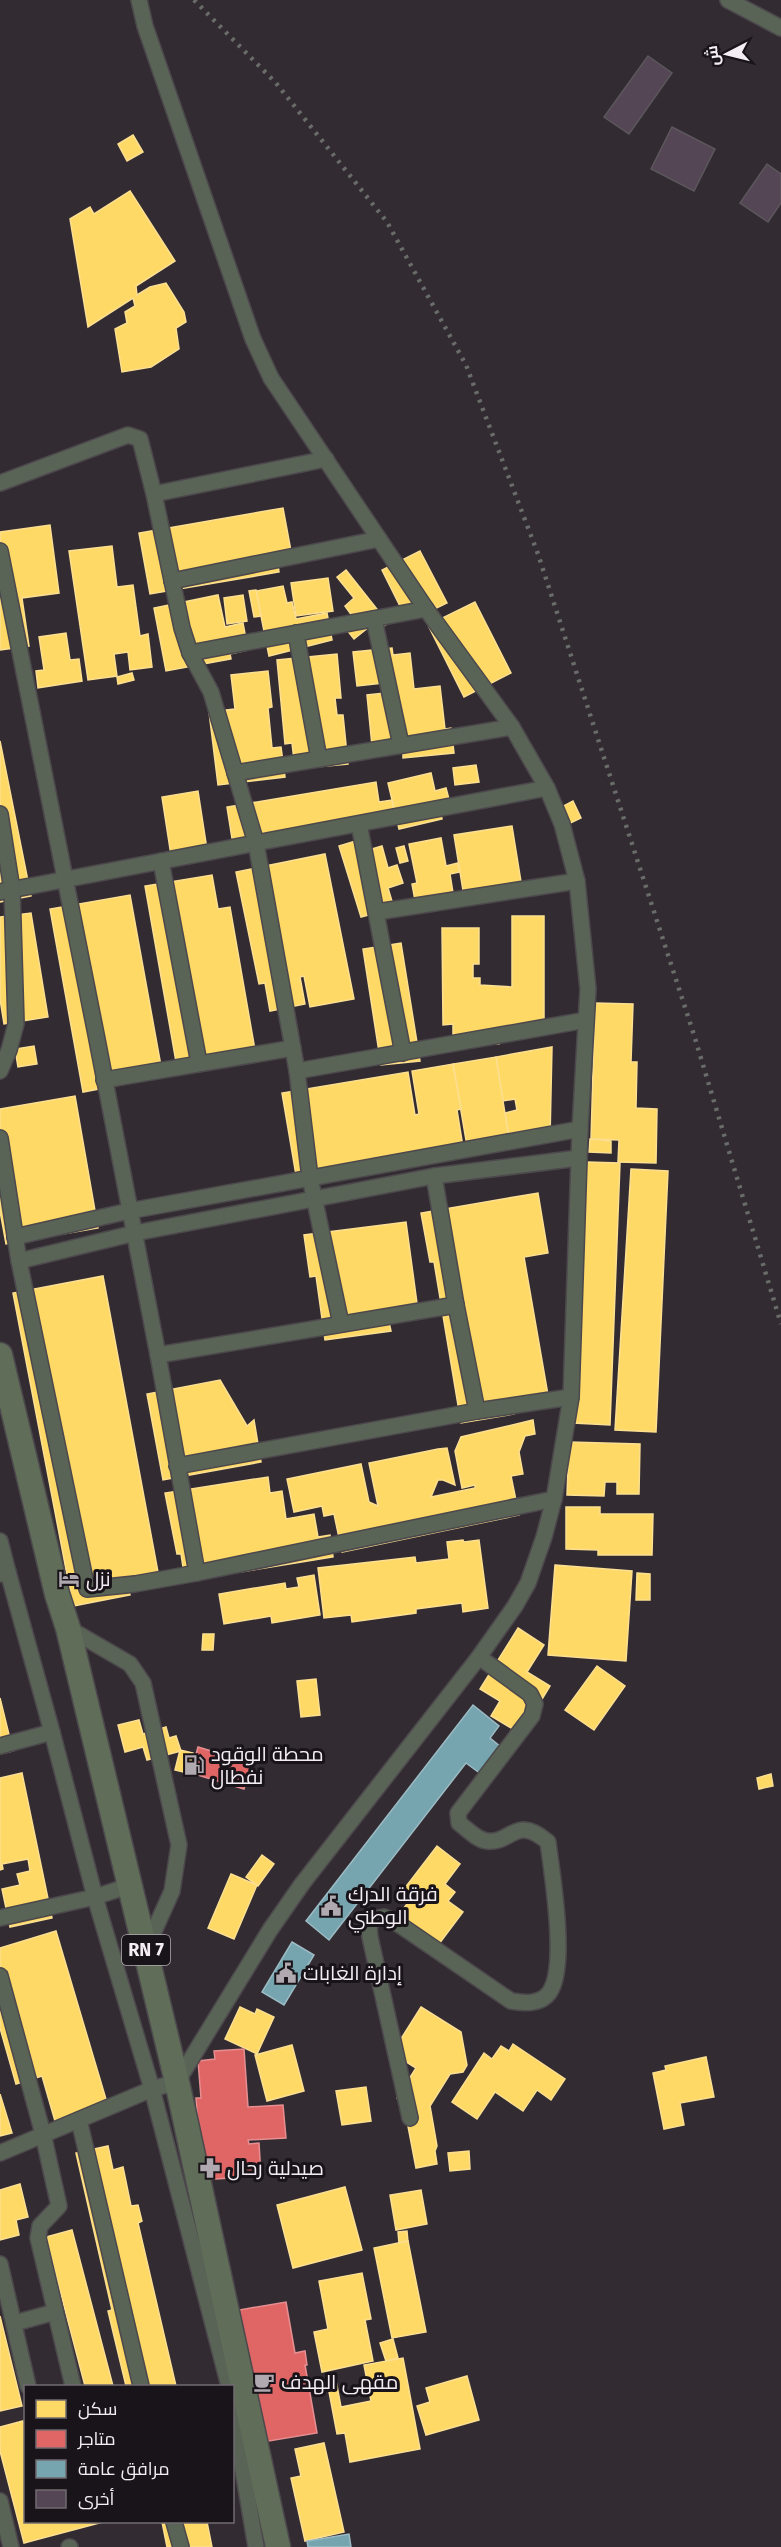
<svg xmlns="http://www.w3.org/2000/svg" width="781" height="2547" viewBox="0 0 781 2547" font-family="'Fira Sans',Cairo,sans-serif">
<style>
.homes{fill:#ffd966;stroke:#fcdf91;stroke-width:1.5}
.shops{fill:#e06666;stroke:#e68e91;stroke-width:1.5}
.public{fill:#76a5af;stroke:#9cbbc4;stroke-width:1.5}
.building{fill:#544654;stroke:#5c575c;stroke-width:1.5}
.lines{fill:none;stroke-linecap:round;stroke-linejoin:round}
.minor-casing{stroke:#4c484c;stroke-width:18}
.primary-casing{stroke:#4c484c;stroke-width:27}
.minor{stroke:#596356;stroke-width:15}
.primary{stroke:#5f6d59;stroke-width:24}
.rail{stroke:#696c68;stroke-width:4.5;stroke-dasharray:3 6;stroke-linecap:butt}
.labels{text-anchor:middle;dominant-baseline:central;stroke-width:6;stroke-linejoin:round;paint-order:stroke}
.shield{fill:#191419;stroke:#b3acb2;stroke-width:1.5}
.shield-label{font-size:18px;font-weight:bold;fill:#f5edf4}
.poi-label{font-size:20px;fill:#f5edf4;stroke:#191419;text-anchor:start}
</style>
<rect width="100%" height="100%" fill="#322c32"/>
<g class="homes">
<polygon points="133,135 143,152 127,161 118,144"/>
<polygon points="130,191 175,261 136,286 137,295 150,287 166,283 184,312 186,322 176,328 179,349 151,367 122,372 115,329 127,323 125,312 135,306 133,298 88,327 70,219 90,207 94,214"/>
<polygon points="283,508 293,562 278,565 279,572 150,594 139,533"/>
<polygon points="50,525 59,593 22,598 29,646 0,650 0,532"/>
<polygon points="112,546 117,587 133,585 140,636 148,634 152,667 130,670 128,652 114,654 117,676 88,680 69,551"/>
<polygon points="420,551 447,603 422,615 407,620 382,570"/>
<polygon points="346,570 388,623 379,630 374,623 354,639 343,625 353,617 345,606 354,598 337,577"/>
<polygon points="328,578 333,611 296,616 291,583"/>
<polygon points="283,586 287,603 292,602 296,619 327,613 332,640 269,656 256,591"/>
<polygon points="256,590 261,616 254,617 249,591"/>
<polygon points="218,595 225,627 243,623 248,650 230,654 231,659 166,671 154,608"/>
<polygon points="243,595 247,621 227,624 224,598"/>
<polygon points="475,602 511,673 464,697 428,625"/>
<polygon points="66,633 70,660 79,659 82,681 38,688 36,671 44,670 39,637"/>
<polygon points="392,648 393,655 410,653 414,689 440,686 445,729 451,728 454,753 403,758 403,753 373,756 367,695 385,693 384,683 357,686 353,652"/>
<polygon points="337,654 341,698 335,698 337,715 343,715 348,764 295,769 292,743 285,744 277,660"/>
<polygon points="268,671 272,707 268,708 272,748 281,747 285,777 218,785 209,712 235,709 231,675"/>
<polygon points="132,673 134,680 118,684 117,677"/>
<polygon points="0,741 31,896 0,902"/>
<polygon points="476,765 479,782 455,785 453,768"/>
<polygon points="431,773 435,791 446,788 450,803 439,805 442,819 399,829 388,783"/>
<polygon points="376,782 379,802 392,800 396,824 234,851 227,807"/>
<polygon points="198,791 208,856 172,862 162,797"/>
<polygon points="573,801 581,818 562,827 554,811"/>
<polygon points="512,826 523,894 465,903 454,835"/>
<polygon points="441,838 446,866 458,863 460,872 450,874 454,899 416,906 412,884 417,883 409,844"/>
<polygon points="359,840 362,852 382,846 388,868 397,865 403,883 388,888 394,908 361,917 339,846"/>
<polygon points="404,846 408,861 400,863 396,848"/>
<polygon points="325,854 354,999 310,1007 304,976 300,977 305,1004 270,1011 265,983 259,984 236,872"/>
<polygon points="212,875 218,909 230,907 255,1050 178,1073 145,886"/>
<polygon points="130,895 163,1077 83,1092 50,909"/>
<polygon points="31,913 48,1017 4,1024 0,999 0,917"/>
<polygon points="512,916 544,916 544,1035 499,1035 499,1044 461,1044 453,1039 453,1024 443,1025 442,928 479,928 479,964 473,964 473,978 480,978 480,985 512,987"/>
<polygon points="401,943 420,1061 381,1065 363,949"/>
<polygon points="595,1003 633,1004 631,1062 637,1062 636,1108 657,1109 656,1163 618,1162 619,1140 591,1139"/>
<polygon points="34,1046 37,1064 18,1067 15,1049"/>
<polygon points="552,1047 550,1138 510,1145 505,1113 517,1110 515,1099 503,1101 496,1057"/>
<polygon points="496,1057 510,1145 468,1152 453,1064"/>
<polygon points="453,1064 461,1109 457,1110 464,1153 397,1164 398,1170 298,1187 282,1093 408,1072 415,1115 419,1114 412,1071"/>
<polygon points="75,1096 98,1228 6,1244 0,1211 0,1109"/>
<polygon points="590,1139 611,1141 611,1153 589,1152"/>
<polygon points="587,1162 620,1163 610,1425 573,1423"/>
<polygon points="631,1169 668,1171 656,1432 615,1430"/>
<polygon points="538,1193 548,1253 524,1257 548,1395 512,1402 514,1414 461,1423 434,1262 430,1262 421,1213"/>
<polygon points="406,1222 419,1318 389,1322 391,1331 325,1340 316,1276 310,1277 304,1235"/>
<polygon points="103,1276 160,1583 129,1589 130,1595 73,1606 13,1293"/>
<polygon points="220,1380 247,1426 254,1420 261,1462 163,1480 147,1394"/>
<polygon points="533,1420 535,1434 525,1436 519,1452 523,1474 511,1476 519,1515 342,1552 334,1514 324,1516 322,1506 294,1512 287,1479 361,1464 369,1502 378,1506 369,1463 438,1449 447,1448 455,1485 443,1480 438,1480 431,1497 475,1488 475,1485 462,1488 455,1451 461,1437"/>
<polygon points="569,1442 640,1444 639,1494 617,1494 617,1482 605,1482 604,1496 567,1495"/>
<polygon points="268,1477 270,1493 282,1491 286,1519 314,1514 318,1537 330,1535 333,1557 185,1581 181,1554 177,1554 165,1493"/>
<polygon points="566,1507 600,1507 600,1514 653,1514 652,1555 598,1555 598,1550 566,1549"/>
<polygon points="463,1540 464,1542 479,1540 488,1608 463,1612 462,1603 416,1609 416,1613 352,1622 351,1615 324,1618 318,1568 415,1557 416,1563 449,1559 447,1542"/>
<polygon points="555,1565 632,1571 626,1661 548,1655"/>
<polygon points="637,1573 650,1574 650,1600 636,1600"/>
<polygon points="314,1575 320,1615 272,1623 271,1616 224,1624 219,1594 285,1583 286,1589 299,1587 297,1578"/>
<polygon points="518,1628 544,1645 527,1672 550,1686 521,1734 491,1716 500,1701 480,1689"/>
<polygon points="203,1634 214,1634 213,1650 202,1650"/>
<polygon points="597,1666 625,1686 594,1730 565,1710"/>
<polygon points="316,1679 320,1715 301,1717 297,1681"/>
<polygon points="0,1698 13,1751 0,1754"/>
<polygon points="139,1720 143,1734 166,1727 169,1738 176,1736 181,1751 147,1760 143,1747 125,1752 118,1725"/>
<polygon points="180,1750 193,1753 188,1773 175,1770"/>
<polygon points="22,1773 52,1918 10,1927 2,1889 20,1885 17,1874 30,1871 28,1859 2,1864 3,1869 0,1870 0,1778"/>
<polygon points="771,1774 773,1786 759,1789 757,1778"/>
<polygon points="437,1846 460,1864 445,1884 455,1892 448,1901 463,1912 436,1948 401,1922 408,1913 403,1909 413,1896 404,1889"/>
<polygon points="262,1855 274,1864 258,1886 246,1877"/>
<polygon points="231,1874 257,1885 234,1939 208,1928"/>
<polygon points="56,1931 108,2106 55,2121 42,2076 16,2084 0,2028 0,1948"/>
<polygon points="240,2007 255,2014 257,2009 274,2017 257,2054 225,2039"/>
<polygon points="421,2007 461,2032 467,2065 463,2072 450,2074 430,2106 437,2146 435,2151 437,2164 416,2168 406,2116 411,2107 397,2098 416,2068 392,2053"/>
<polygon points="513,2044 565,2079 551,2100 537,2090 523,2111 495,2092 477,2119 452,2102 484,2053 492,2059 501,2046 509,2051"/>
<polygon points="292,2045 304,2091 267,2101 255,2055"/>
<polygon points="706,2057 714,2097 680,2103 684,2125 664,2129 653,2073 666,2070 665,2066"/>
<polygon points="366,2087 371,2121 342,2125 336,2091"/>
<polygon points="0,2094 12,2133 0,2136"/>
<polygon points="108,2146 113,2170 123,2167 131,2206 138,2205 142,2221 138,2223 176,2386 126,2386 108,2311 112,2310 76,2153"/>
<polygon points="469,2151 470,2169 450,2171 448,2153"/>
<polygon points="20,2184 28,2217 16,2220 19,2235 0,2240 0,2190"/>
<polygon points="345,2187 362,2250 293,2268 277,2205"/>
<polygon points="421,2190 427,2224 396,2230 390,2195"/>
<polygon points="72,2230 113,2386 85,2386 46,2237"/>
<polygon points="407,2231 408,2242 399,2243 398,2232"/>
<polygon points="408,2241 426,2332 392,2338 374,2248"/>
<polygon points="362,2273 371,2319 365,2320 373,2361 322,2372 314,2332 328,2329 319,2281"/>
<polygon points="0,2316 22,2406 0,2411"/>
<polygon points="393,2339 398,2358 386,2361 380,2343"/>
<polygon points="403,2358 420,2449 350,2462 345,2433 337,2434 326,2376 335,2375 341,2407 371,2401 364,2365"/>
<polygon points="467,2376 479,2420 426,2435 417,2406 430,2402 426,2388"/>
<polygon points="23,2421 26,2429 26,2522 103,2522 24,2543 0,2451 0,2427"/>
<polygon points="324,2443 344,2532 305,2541 291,2478 301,2476 295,2449"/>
<polygon points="162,2522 207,2522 212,2547 167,2547"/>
</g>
<g class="shops">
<polygon points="198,1747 252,1763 244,1789 191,1773"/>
<polygon points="244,2049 248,2107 283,2105 286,2138 248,2140 249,2144 259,2143 261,2176 202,2180 196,2098 201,2098 198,2061 215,2059 214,2051"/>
<polygon points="286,2302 295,2353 305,2351 307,2365 305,2365 317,2433 263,2442 239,2310"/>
</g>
<g class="public">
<polygon points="473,1705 499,1726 490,1738 506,1751 485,1777 466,1763 329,1940 306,1921"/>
<polygon points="292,1942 314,1955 284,2005 262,1992"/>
<polygon points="349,2534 351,2547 308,2547 307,2541"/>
</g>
<g class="building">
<polygon points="648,56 672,73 629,134 604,117"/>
<polygon points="672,127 715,149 694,191 651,169"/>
<polygon points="767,164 781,174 781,203 768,222 740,203"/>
</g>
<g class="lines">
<g class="minor-casing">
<g id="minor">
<polyline points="728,0 781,28"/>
<polyline points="0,483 128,435 140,439 154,494 182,628 190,653 211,692 256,843 0,892"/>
<polyline points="154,494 326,459"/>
<path d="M 0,551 C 55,818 106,1087 158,1355"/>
<polyline points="172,581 379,539"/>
<polyline points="374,619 401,745"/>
<polyline points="296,633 319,759"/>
<polyline points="190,653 426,609"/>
<polyline points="235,773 512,727"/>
<polyline points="0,814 12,890 16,1024 9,1050 0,1071"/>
<polyline points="359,824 403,1053"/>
<polyline points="161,861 199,1063"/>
<polyline points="377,912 577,881"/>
<polyline points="297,1071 586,1020"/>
<polyline points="104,1080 293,1048"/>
<polyline points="0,1138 19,1261 87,1589 135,1584 197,1573"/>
<polyline points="434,1176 456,1305"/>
<polyline points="15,1237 129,1211 580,1129"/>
<polyline points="19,1261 135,1233 434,1176 579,1158"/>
<polyline points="341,1324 310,1178 297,1071 256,843 547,788"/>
<polyline points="477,1411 571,1397"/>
<polyline points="177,1466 477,1411 456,1305 158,1355 197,1573 554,1499"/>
<polyline points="0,1541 8,1572"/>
<polyline points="0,1574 8,1572 52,1732 0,1746"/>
<polyline points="68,1628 130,1664 143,1683 179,1845 172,1891 146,1949"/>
<polyline points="131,1885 95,1897 152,2089 229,2386"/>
<polyline points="0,1918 95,1897 52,1732"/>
<polyline points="0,1976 43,2134 59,2206 40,2226 38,2238 73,2386"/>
<path d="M 410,2118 L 370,1937 L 369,1926 L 374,1919 L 384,1917 L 394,1921 L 511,2001 C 524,2003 540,2005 549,1993 C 568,1968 552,1874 548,1842 C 515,1814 512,1844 487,1841 C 477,1840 467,1829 459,1823 L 458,1813 L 532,1716 L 535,1704 L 530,1694 L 479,1657"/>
<polyline points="79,2120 141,2386"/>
<polyline points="0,2153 152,2089 177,2082 270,1930 302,1884 479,1657 515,1606 528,1583 544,1537 554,1499 571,1397 580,1129 588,989 577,881 562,824 547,788 512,727 426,609 271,378 253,339 145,26 139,0"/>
<polyline points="0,2264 28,2386"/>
<polyline points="15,2323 55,2312"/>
<polyline points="232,2405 256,2547"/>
<polyline points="0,2501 11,2547"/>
<polyline points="174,2522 181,2547"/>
<polyline points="69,2547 70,2547"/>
</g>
</g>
<g class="primary-casing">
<polyline id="primary" points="0,1355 57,1594 68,1628 177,2082 278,2547"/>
</g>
<use href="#minor" class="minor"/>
<use href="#primary" class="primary"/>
<polyline class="rail" points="194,0 276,83 387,222 466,365 538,554 694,1035 781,1324"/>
</g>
<defs>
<g id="hotel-bare" transform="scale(1.62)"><path d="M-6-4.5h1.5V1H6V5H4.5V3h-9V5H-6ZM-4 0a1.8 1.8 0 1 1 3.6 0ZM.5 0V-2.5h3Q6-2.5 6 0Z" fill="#b1a9b0" stroke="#191419" stroke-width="2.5" paint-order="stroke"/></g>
<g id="fuel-bare" transform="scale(1.62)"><path d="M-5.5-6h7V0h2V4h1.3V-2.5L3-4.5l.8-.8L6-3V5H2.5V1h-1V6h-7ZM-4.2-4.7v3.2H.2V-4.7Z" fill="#b1a9b0" stroke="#191419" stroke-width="2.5" paint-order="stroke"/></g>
<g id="civic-bare" transform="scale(1.62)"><path d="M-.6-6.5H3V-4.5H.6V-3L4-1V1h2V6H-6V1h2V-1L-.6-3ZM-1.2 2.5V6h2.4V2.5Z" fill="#b1a9b0" stroke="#191419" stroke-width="2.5" paint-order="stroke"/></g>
<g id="pharmacy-bare" transform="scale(1.62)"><path d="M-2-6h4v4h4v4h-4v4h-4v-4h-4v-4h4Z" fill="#b1a9b0" stroke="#191419" stroke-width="2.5" paint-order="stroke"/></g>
<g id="cafe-bare" transform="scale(1.62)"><path d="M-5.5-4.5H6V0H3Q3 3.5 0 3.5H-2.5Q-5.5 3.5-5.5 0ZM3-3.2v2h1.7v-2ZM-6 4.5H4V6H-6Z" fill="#b1a9b0" stroke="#191419" stroke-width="2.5" paint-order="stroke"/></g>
</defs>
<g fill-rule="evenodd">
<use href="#hotel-bare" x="69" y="1579"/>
<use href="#fuel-bare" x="194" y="1765"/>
<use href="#civic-bare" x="331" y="1906"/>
<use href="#civic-bare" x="286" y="1973"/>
<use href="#pharmacy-bare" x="210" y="2168"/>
<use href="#cafe-bare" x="264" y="2382"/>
</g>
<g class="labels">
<rect class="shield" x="122" y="1935" width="48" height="30" rx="4.5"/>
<g class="shield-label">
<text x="146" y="1950">RN 7</text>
</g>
<g class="poi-label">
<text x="86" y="1579">نزل</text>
<text x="211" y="1754">محطة الوقود<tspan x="211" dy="23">نفطال</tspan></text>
<text x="348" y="1894">فرقة الدرك<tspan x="348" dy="23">الوطني</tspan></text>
<text x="303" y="1973">إدارة الغابات</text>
<text x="227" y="2168">صيدلية رحال</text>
<text x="281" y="2382">مقهى الهدف</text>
</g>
</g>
<rect x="24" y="2385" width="210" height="138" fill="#191419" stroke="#716b71" stroke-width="1.5"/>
<rect x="36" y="2400" width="30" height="18" fill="#ffd966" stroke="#716b71" stroke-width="1.5"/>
<text x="78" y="2415" font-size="18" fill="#f5edf4">سكن</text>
<rect x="36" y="2430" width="30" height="18" fill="#e06666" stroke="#716b71" stroke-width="1.5"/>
<text x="78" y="2445" font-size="18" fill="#f5edf4">متاجر</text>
<rect x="36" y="2460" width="30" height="18" fill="#76a5af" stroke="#716b71" stroke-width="1.5"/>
<text x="78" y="2475" font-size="18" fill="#f5edf4">مرافق عامة</text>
<rect x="36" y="2490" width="30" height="18" fill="#544654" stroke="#716b71" stroke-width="1.5"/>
<text x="78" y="2505" font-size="18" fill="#f5edf4">أخرى</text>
<g transform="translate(727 54) rotate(263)" stroke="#191419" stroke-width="4.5" paint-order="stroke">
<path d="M0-4.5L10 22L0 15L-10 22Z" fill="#f5edf4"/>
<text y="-9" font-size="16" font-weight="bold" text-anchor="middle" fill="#f5edf4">ش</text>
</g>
</svg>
